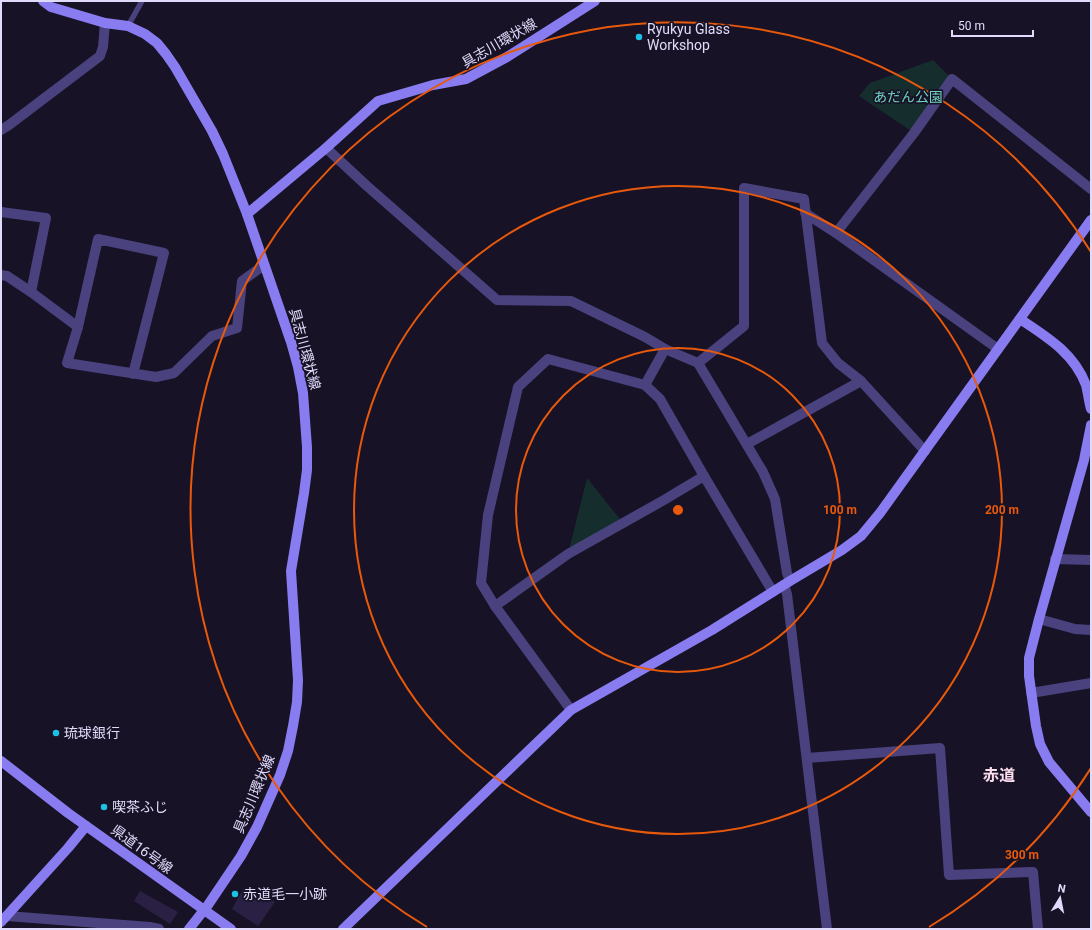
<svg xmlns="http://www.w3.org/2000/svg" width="1092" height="930" viewBox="0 0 1092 930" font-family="Roboto,'Noto Sans JP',sans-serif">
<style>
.green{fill:#162d2e}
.building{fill:#2a2044}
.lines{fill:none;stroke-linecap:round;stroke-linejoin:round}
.lane{stroke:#49427e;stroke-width:5.5}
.street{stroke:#49427e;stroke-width:10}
.secondary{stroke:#887cf0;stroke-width:10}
.ring{fill:none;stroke:#e8590c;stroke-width:2}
.poi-dot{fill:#1cc1e5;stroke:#171225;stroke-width:1.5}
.labels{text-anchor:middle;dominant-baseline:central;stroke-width:3.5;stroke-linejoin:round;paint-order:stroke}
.poi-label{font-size:14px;fill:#e0dafb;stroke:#171225;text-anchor:start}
.street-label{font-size:14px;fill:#e0dafb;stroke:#171225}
.park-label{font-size:14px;fill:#6ed3c2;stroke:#171225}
.quarter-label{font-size:16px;font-weight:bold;fill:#fbdced;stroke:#171225}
.centre{fill:#e8590c;stroke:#171225;stroke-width:2}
.ring-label{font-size:12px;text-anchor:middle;font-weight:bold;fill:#e8590c;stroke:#171225;stroke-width:3.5;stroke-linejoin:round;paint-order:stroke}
</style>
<rect width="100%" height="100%" fill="#171225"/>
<g class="green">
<polygon points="933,60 952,79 914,133 859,96 870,83"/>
<polygon points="587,478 623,523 568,554"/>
</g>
<g class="building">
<polygon points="244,887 275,902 258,926 232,909"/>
<polygon points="140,891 178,912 170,924 134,901"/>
</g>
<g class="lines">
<polyline class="lane" points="128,26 142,1"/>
<g class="street">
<polyline points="1,130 9,125 100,56 103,47 105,23"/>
<polyline points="326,148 367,186 497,300 571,301 645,337 665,349 698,363 763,472 775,499 787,573 790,581"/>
<polyline points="1,212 46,218 31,292"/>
<polyline points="805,213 836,233 998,349"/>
<polyline points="836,233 914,133 952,79 1091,189"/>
<polyline points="1,275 7,276 31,292 78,327"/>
<polyline points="698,363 744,326 744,188 804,199 822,343 838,363 861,381 925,451"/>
<polyline points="133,374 164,253 98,239 78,327 67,363 156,377 174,373 212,336 237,328 242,281 264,265"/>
<polyline points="645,385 665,349"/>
<polyline points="747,444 861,381"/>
<polyline points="1055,559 1091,560"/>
<polyline points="784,585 787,594 827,929"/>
<polyline points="495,606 568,554 664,500 704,476"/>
<polyline points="1039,619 1075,629 1091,630"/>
<polyline points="1031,693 1091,683"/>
<polyline points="571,710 495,606 481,583 488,515 518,387 548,359 645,385 660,399 704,476 773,592"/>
<polyline points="807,758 940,748 949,875 1033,872 1038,929"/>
<polyline points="2,920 7,916 150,927 159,929"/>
</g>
<g class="secondary">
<polyline points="43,1 51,7 105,23 128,26 145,34 157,43 166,54 175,67 212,131 223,154 247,214 291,342 298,367 303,393 307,447 307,470 304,493 291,571 298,680 297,702 293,726 288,751 280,775 257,827 241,856 208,905 189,929"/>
<polyline points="247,214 326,148 378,101 433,85 466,79 507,57 595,1"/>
<path d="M 1020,319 C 1047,337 1074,353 1086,385 C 1088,393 1089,402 1091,409"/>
<polyline points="1091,425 1084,460 1039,619 1029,658 1029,676 1036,726 1040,744 1049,762 1091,812"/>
<polyline points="1,761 68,813 231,929"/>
<polyline points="1,922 68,848 86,826"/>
<polyline points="343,929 571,710 712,630 790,581 842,550 861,536 880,513 1091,220"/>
</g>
</g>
<g class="ring">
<circle cx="678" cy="510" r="162"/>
<circle cx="678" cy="510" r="324"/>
<path d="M1091 768A487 487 0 0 1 929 927M427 927A487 487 0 1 1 1091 252"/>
</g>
<g class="poi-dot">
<circle cx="639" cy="37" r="4"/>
<circle cx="56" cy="733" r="4"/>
<circle cx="104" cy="807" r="4"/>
<circle cx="235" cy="894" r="4"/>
</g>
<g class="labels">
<g class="poi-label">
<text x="647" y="29">Ryukyu Glass<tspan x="647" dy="16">Workshop</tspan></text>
<text x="64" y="733">琉球銀行</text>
<text x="112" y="807">喫茶ふじ</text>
<text x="243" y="894">赤道毛一小跡</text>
</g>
<g class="street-label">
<text transform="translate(499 43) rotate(-30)">具志川環状線</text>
<text transform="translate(305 349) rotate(75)">具志川環状線</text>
<text transform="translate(254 794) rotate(-67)">具志川環状線</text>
<text transform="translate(142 849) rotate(36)">県道16号線</text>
</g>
<g class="park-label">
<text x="908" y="97">あだん公園</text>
</g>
<g class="quarter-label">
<text x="999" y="775">赤道</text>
</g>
</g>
<circle cx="678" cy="510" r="6" class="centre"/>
<g class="ring-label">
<text x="840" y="514">100 m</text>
<text x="1002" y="514">200 m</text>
<text x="1022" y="859">300 m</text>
</g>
<rect width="1092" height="930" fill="none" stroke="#e0dafb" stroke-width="4"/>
<g transform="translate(1060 898) rotate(10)" stroke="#171225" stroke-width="3" paint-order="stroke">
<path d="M0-3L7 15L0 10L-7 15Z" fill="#e0dafb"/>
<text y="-6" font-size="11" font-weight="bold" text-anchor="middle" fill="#e0dafb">N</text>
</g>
<path d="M952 30v6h81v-6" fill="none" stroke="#e0dafb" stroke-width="2"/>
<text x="958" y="30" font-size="12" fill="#e0dafb" stroke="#171225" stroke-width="3" paint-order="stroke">50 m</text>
</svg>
